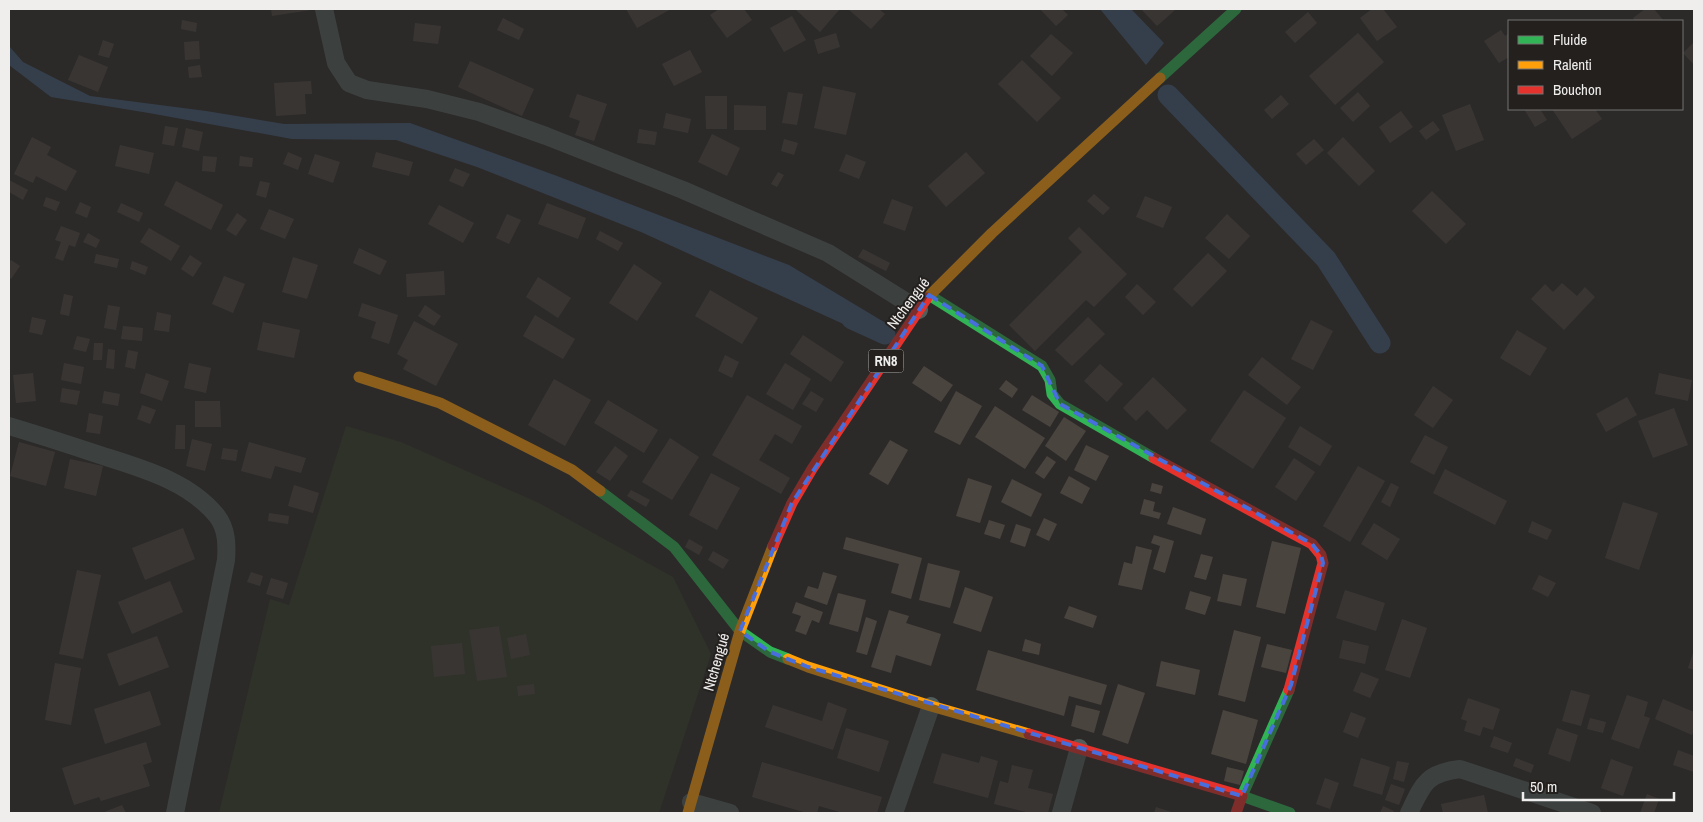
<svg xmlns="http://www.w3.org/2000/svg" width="1703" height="822" viewBox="0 0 1703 822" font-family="'Archivo Narrow',sans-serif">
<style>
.green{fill:#343c27}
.water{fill:#415a75}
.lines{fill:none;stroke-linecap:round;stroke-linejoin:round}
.canal{stroke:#415a75;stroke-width:21}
.building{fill:#4a443f}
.street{stroke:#515e5b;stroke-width:18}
.fast{stroke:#30b455;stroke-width:11}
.slow{stroke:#ff9f0a;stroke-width:11}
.jam{stroke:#e5322d;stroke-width:11}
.marked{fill:none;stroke:#476edc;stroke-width:4;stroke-dasharray:10 6;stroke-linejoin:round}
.labels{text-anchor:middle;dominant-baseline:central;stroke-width:4;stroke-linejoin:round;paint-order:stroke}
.shield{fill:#23201e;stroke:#b2b0af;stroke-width:1}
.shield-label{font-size:14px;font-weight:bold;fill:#f0eeed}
.street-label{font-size:15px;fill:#f0eeed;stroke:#23201e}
</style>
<rect width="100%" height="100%" fill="#2c2a29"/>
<polygon class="green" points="346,426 401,442 539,503 673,577 711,654 659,813 219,813 270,599 289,605"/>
<g class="water">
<polygon points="1100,9 1131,9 1164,43 1146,65"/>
<polygon points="9,46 23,62 90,96 206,111 284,124 410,123 557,176 789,265 884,322 872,337 641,232 477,167 396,140 292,139 149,113 51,97 9,65"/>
</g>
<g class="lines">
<g class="canal">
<polyline points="1168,95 1326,259 1380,343"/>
<polyline points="852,319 885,334"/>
</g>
</g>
<g class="building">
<polygon points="271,9 311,9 311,10 272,16"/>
<polygon points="626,9 671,9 637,28"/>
<polygon points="719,9 744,9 752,20 727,38 710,15"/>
<polygon points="797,9 837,9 839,10 820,32 796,10"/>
<polygon points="848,9 879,9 885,14 871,29"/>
<polygon points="1040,9 1062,9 1068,15 1056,26"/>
<polygon points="1141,9 1174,9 1175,10 1157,26"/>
<polygon points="1372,9 1383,9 1397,27 1377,41 1360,18"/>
<polygon points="1645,9 1654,9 1664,21 1635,21 1633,18"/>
<polygon points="1308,12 1317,23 1295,43 1285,32"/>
<polygon points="792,16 806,40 784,52 770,28"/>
<polygon points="503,18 524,29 519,40 497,30"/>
<polygon points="182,20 197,23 196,32 181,29"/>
<polygon points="415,23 441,26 438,44 413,41"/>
<polygon points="1501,30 1505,36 1509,33 1509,57 1499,63 1484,41"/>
<polygon points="836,33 840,47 818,54 814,40"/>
<polygon points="1358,33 1384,62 1335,105 1309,76"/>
<polygon points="1051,34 1073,53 1052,76 1030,56"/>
<polygon points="103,40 114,44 109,58 98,55"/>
<polygon points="199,41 200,59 185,60 184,42"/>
<polygon points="1694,42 1694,65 1683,53"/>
<polygon points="690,50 702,72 674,86 662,64"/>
<polygon points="79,55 108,67 98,92 68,80"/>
<polygon points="1022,60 1061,98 1037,122 998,84"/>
<polygon points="470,61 534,89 522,116 458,87"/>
<polygon points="200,65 202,77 189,78 188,67"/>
<polygon points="311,81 312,94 305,94 306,114 276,116 274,83"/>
<polygon points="823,86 856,93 846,135 814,128"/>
<polygon points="788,92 803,94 797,125 782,123"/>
<polygon points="1358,92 1370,106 1353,122 1340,108"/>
<polygon points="577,94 607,104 594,141 575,135 580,121 569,117"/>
<polygon points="1281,95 1289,104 1272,119 1264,110"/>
<polygon points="705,96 727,96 727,129 706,129"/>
<polygon points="1470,104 1484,140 1456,151 1442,115"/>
<polygon points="734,105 766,106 766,130 734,130"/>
<polygon points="1524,109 1540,109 1547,120 1535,127"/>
<polygon points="1552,109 1595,109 1602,119 1572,139"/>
<polygon points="1401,111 1413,127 1390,143 1379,127"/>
<polygon points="666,113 691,119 688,133 663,128"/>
<polygon points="1433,121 1440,130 1426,140 1419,131"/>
<polygon points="165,126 178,128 174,146 162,144"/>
<polygon points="186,128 203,132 199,151 182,147"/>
<polygon points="639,129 657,132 655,145 637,143"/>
<polygon points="712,134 740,148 727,176 698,162"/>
<polygon points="32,137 51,147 47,155 77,171 66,191 36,176 33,183 14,174"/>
<polygon points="1343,137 1375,171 1359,186 1327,153"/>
<polygon points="784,139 798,143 794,155 781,151"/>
<polygon points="1314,139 1324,150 1306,165 1296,154"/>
<polygon points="120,145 154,153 149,174 115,166"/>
<polygon points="288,152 302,158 298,170 283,164"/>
<polygon points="376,152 413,162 409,176 372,167"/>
<polygon points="966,152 985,173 946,207 928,186"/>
<polygon points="315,154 340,162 333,183 308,174"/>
<polygon points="846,154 866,162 859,179 839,171"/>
<polygon points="203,156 217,157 215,172 202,171"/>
<polygon points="240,156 253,158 252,167 239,166"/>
<polygon points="455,168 470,174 463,187 449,181"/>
<polygon points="778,172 784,175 777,187 771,184"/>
<polygon points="9,180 28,190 23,200 9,192"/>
<polygon points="176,181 223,205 211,230 164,205"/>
<polygon points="260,181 270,183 266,198 256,195"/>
<polygon points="1432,191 1466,224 1446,244 1412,211"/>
<polygon points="1094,194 1110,208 1103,215 1087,201"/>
<polygon points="1145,196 1172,207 1163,228 1136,217"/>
<polygon points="46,197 60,202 56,211 43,206"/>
<polygon points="892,199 913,207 905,231 883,223"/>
<polygon points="80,202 91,207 87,218 75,213"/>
<polygon points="121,203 143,213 139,222 117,212"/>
<polygon points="547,203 586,218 578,239 538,224"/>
<polygon points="439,205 474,223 463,243 428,224"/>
<polygon points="269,209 294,219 285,239 260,229"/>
<polygon points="237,213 247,220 236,236 226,230"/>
<polygon points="507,214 521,220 509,244 496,238"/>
<polygon points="1227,214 1250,236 1229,259 1205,238"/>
<polygon points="61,226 80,233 75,247 69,245 63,261 55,258 61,242 55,240"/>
<polygon points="1079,227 1127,274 1094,307 1086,300 1035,351 1009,325 1082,252 1068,238"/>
<polygon points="149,228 180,246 171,261 140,242"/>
<polygon points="600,231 623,243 618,251 596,239"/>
<polygon points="88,233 100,240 96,248 83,242"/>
<polygon points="359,248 387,261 380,275 353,263"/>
<polygon points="863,249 890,263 886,271 858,257"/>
<polygon points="1208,253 1227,271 1192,307 1173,289"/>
<polygon points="96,254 119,259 117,268 94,263"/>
<polygon points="190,255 202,263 193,277 181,269"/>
<polygon points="293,257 318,265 307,299 282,292"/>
<polygon points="11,260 20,266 11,279 9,277 9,263"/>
<polygon points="132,261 148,267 145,275 130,269"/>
<polygon points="634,264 662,283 637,321 609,303"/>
<polygon points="444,271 445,295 407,297 406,274"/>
<polygon points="224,276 245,284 233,313 212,304"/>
<polygon points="538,277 571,298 558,318 526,297"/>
<polygon points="1562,283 1577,296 1585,287 1595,297 1564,330 1531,299 1545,284 1553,292"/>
<polygon points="1137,284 1156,302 1143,315 1125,297"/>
<polygon points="710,290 758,318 742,344 695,316"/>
<polygon points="64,294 73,296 69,316 60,314"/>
<polygon points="362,303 398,315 389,344 371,338 376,322 358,316"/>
<polygon points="108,305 120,307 116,330 104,328"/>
<polygon points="425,305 441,316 434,326 418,316"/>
<polygon points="157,312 171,315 169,332 154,330"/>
<polygon points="535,315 575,339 563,359 523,336"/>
<polygon points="32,317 46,320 42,335 29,332"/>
<polygon points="1088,317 1105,334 1072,366 1055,350"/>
<polygon points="1311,320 1333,331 1313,370 1291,359"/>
<polygon points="414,321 458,344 436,386 403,369 408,360 397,354"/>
<polygon points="263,322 300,330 294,358 257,350"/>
<polygon points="123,326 143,328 142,341 121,339"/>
<polygon points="1517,330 1547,348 1530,376 1500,358"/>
<polygon points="803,335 844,362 831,382 790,354"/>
<polygon points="77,336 90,339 86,352 73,349"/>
<polygon points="94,343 103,343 102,360 93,360"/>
<polygon points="108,349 115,350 114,369 106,368"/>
<polygon points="128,350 138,352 135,369 125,367"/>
<polygon points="725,355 739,362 732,378 718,371"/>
<polygon points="1262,357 1301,387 1287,405 1248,375"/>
<polygon points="64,363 84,367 81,384 61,380"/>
<polygon points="189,363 211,368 206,393 184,388"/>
<polygon points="785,363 811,379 793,410 766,394"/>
<polygon points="1100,364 1123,384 1107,402 1084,381"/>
<polygon points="924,366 953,385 941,402 912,383"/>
<polygon points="33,373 36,401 16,403 13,375"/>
<polygon points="146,373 169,381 162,401 140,393"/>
<polygon points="1659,373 1692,380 1688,401 1655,394"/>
<polygon points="1153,377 1187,410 1167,430 1147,410 1136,421 1123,408"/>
<polygon points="554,379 591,400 565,446 528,425"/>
<polygon points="1006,380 1018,389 1012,398 999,389"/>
<polygon points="1433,386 1453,400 1433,428 1414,415"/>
<polygon points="62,388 80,391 77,405 60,402"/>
<polygon points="1244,390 1286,418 1253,469 1210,441"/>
<polygon points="104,391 120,394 118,406 102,403"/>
<polygon points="811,391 824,399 816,412 802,404"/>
<polygon points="956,391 982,406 960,445 934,432"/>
<polygon points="747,395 802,426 792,444 775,434 759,460 790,478 781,494 712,455"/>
<polygon points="1032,395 1059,412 1050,427 1022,410"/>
<polygon points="1627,397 1637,415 1606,432 1596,414"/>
<polygon points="608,400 658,430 644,453 594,423"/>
<polygon points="195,401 220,401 221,427 195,427"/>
<polygon points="142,405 156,410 150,424 137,419"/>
<polygon points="995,406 1045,438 1025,469 975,437"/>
<polygon points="1674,408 1688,445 1653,458 1638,421"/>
<polygon points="89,413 103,416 100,434 86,432"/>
<polygon points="1064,417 1086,431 1066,461 1045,446"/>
<polygon points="176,425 185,425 185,449 175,449"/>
<polygon points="1300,426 1332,446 1320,466 1288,447"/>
<polygon points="1425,435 1448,447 1434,475 1410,462"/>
<polygon points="670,438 699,457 672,500 642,482"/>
<polygon points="192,439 212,444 205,471 186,466"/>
<polygon points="890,440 908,450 888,485 869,474"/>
<polygon points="19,442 55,452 46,486 10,476"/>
<polygon points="249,442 306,458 301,473 275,466 271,479 241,471"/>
<polygon points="1086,445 1109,456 1096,481 1074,470"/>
<polygon points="615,446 628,456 610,481 596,472"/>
<polygon points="223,448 238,450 236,461 221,459"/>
<polygon points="1047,456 1056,462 1044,479 1035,473"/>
<polygon points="1294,458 1315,472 1296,501 1275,487"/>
<polygon points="70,459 103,466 96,496 64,488"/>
<polygon points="1358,466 1385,481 1350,542 1323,526"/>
<polygon points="1445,469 1507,501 1495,525 1433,493"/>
<polygon points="711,473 740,488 717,530 689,515"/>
<polygon points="1069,476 1090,488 1082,504 1060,493"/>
<polygon points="968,478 992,486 980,523 956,516"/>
<polygon points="1012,479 1042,494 1031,517 1001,502"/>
<polygon points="1152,483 1163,486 1161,494 1150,491"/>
<polygon points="1391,483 1399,487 1390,507 1381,502"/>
<polygon points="294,485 319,493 313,513 288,506"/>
<polygon points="631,490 650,500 646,507 627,496"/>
<polygon points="1144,499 1155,502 1153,511 1161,513 1159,519 1140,514"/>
<polygon points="1623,502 1658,513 1639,570 1605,558"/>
<polygon points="1173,507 1206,519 1201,535 1167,524"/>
<polygon points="269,513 289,516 288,524 268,521"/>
<polygon points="1044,518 1057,524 1049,541 1036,535"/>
<polygon points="989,520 1005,525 1000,539 984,534"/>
<polygon points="1532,521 1552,530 1547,540 1528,532"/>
<polygon points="1374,523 1400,539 1387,560 1361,544"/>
<polygon points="1016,524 1031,529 1025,547 1010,542"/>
<polygon points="183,528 195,559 145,580 132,548"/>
<polygon points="1154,535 1174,541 1165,573 1153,569 1160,546 1151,543"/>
<polygon points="846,537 922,558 911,599 891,593 899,564 843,549"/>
<polygon points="689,539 703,547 699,555 685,547"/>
<polygon points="1272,541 1301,548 1285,614 1256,607"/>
<polygon points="1136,546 1152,550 1142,590 1118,585 1124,562 1132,564"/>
<polygon points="713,551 729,560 723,569 708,560"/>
<polygon points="1201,554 1213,557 1206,580 1194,577"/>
<polygon points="928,563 960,571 950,608 919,600"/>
<polygon points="77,570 101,575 83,659 59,654"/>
<polygon points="251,572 263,576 260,586 247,582"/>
<polygon points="823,572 837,576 827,605 804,597 808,586 818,589"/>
<polygon points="1223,574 1247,579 1241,606 1217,601"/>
<polygon points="1539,575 1556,583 1548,597 1532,589"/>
<polygon points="271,578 288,583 283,599 266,594"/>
<polygon points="170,581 183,612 132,634 118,602"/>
<polygon points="965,587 993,597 981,632 953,623"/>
<polygon points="1345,590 1385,603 1376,631 1336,618"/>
<polygon points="1190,591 1211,597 1205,615 1185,609"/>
<polygon points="838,593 866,600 858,632 829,624"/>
<polygon points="796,602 823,612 819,623 812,620 806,635 795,631 801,616 792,613"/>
<polygon points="1069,606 1097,616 1093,628 1064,618"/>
<polygon points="889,610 909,616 906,623 941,634 931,666 896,655 891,673 871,667"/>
<polygon points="866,617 877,621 867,655 856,652"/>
<polygon points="1402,619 1427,628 1410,678 1385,670"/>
<polygon points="499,626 507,677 477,681 469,630"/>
<polygon points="1234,630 1261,637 1245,702 1218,695"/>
<polygon points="526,634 530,655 511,659 507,638"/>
<polygon points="157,636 169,667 119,686 107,654"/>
<polygon points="1025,639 1041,644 1039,655 1022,651"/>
<polygon points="1343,640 1369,646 1365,664 1339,658"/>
<polygon points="462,643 465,674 434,677 431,646"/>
<polygon points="1267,644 1292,650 1286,673 1261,667"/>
<polygon points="988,650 1107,685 1101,705 1069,696 1064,716 976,690"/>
<polygon points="1694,650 1694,670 1688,668"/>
<polygon points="1161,661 1200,670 1195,695 1156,686"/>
<polygon points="55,663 81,668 71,725 45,720"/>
<polygon points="1361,672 1379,679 1370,698 1353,691"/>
<polygon points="534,684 535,694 518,696 517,686"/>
<polygon points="1118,684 1145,693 1128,744 1102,735"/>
<polygon points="1571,690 1590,695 1581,726 1562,721"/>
<polygon points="150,691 161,725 105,744 94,709"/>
<polygon points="1627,695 1648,702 1644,716 1650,718 1639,749 1611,739"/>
<polygon points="1468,698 1500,709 1493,730 1483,727 1480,736 1464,731 1467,721 1461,719"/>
<polygon points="1663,699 1694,712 1694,730 1692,735 1655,719"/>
<polygon points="828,702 847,709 833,750 765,727 773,705 822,721"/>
<polygon points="1076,705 1100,711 1094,733 1071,726"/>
<polygon points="1223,710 1258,720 1246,764 1211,754"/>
<polygon points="1351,712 1366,718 1358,738 1343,732"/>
<polygon points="1590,718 1606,722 1603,733 1587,729"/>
<polygon points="846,728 889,741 879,772 837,758"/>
<polygon points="1557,728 1578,735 1570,762 1548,754"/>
<polygon points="1494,736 1512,743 1508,753 1490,747"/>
<polygon points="146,742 152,762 143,765 150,786 101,801 99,797 74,805 62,768"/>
<polygon points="1678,750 1694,756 1694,772 1673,765"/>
<polygon points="942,753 979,763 981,756 998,761 988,798 933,783"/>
<polygon points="1361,758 1390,767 1382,795 1353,786"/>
<polygon points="1516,758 1534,765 1531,773 1513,766"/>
<polygon points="1611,759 1633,767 1623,796 1601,788"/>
<polygon points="1397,761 1409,763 1404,782 1393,779"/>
<polygon points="762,762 882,797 877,813 843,813 819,806 817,813 807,813 752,797"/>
<polygon points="1012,765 1033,770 1028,788 1053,794 1048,813 1030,813 994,804 1000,781 1008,783"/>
<polygon points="1227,767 1244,771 1240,785 1224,781"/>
<polygon points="1325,778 1339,783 1330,809 1316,804"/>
<polygon points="1391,784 1405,789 1399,805 1385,800"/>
<polygon points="1647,794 1659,799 1654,813 1640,813"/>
<polygon points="1484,795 1488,813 1443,813 1441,804"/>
<polygon points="122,805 126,813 102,813"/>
<polygon points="1383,806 1394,811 1393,813 1380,813"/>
<polygon points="1156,807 1174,813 1154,813"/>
</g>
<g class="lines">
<g class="street">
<polyline points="324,9 336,63 349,83 367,90 427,99 479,112 546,136 683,190 828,253 919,310"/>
<path d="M 9,426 C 39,435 70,445 100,455 C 141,468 189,481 217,516 C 227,529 227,545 226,560 L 175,813"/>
<polyline points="691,802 730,813"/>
<polyline points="894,813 931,706"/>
<polyline points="1061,813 1079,748"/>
<path d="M 1409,813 C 1423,784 1426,773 1460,769 L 1592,813"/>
</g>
<g class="fast">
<polyline points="1160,78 1236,9"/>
<polyline points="929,295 1042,366 1050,380 1052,394 1060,404 1154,458"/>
<polyline points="600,491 674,547 740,631 770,652 788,659"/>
<polyline points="1289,690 1242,796 1290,813"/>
</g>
<g class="slow">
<polyline points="927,298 992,233 1160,78"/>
<polyline points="359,377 440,403 572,470 600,491"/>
<polyline points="788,659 808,667 931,706 1029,734"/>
<polyline points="688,813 740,631 773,546"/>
</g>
<g class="jam">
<polyline points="1154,458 1312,544 1321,555 1323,563 1289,690"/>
<polyline points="773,546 792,503 812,469 927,298"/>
<polyline points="1029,734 1242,796 1236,813"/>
</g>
</g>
<path d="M0 0H1703V822H0ZM 929,295 L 1042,366 L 1060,404 L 1312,544 L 1321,555 L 1323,563 L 1291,685 L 1242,796 L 808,667 L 770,652 L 740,631 L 792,503 Z" fill="#2c2a29" fill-opacity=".55" fill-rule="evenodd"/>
<path class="marked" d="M 929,295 L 1042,366 L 1060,404 L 1312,544 L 1321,555 L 1323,563 L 1291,685 L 1242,796 L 808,667 L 770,652 L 740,631 L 792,503 Z"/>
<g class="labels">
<rect class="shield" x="868.5" y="349.5" width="35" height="23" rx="4"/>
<g class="shield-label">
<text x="886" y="361">RN8</text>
</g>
<g class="street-label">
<text transform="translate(908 303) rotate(-53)">Ntchengué</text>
<text transform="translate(716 662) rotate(-74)">Ntchengué</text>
</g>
</g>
<rect width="1703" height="822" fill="none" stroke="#f0eeed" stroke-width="20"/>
<rect x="1508" y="20" width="175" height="90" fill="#23201e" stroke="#757271"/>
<rect x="1518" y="36" width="25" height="8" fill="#30b455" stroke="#757271"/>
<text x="1553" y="45" font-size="15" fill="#f0eeed">Fluide</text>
<rect x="1518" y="61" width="25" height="8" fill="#ff9f0a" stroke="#757271"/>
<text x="1553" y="70" font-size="15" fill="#f0eeed">Ralenti</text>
<rect x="1518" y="86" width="25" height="8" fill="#e5322d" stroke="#757271"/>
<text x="1553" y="95" font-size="15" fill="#f0eeed">Bouchon</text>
<path d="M1523 792v8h151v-8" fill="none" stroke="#f0eeed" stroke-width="2.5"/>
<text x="1530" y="792" font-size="15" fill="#f0eeed" stroke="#23201e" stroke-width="4" paint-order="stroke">50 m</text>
</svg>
